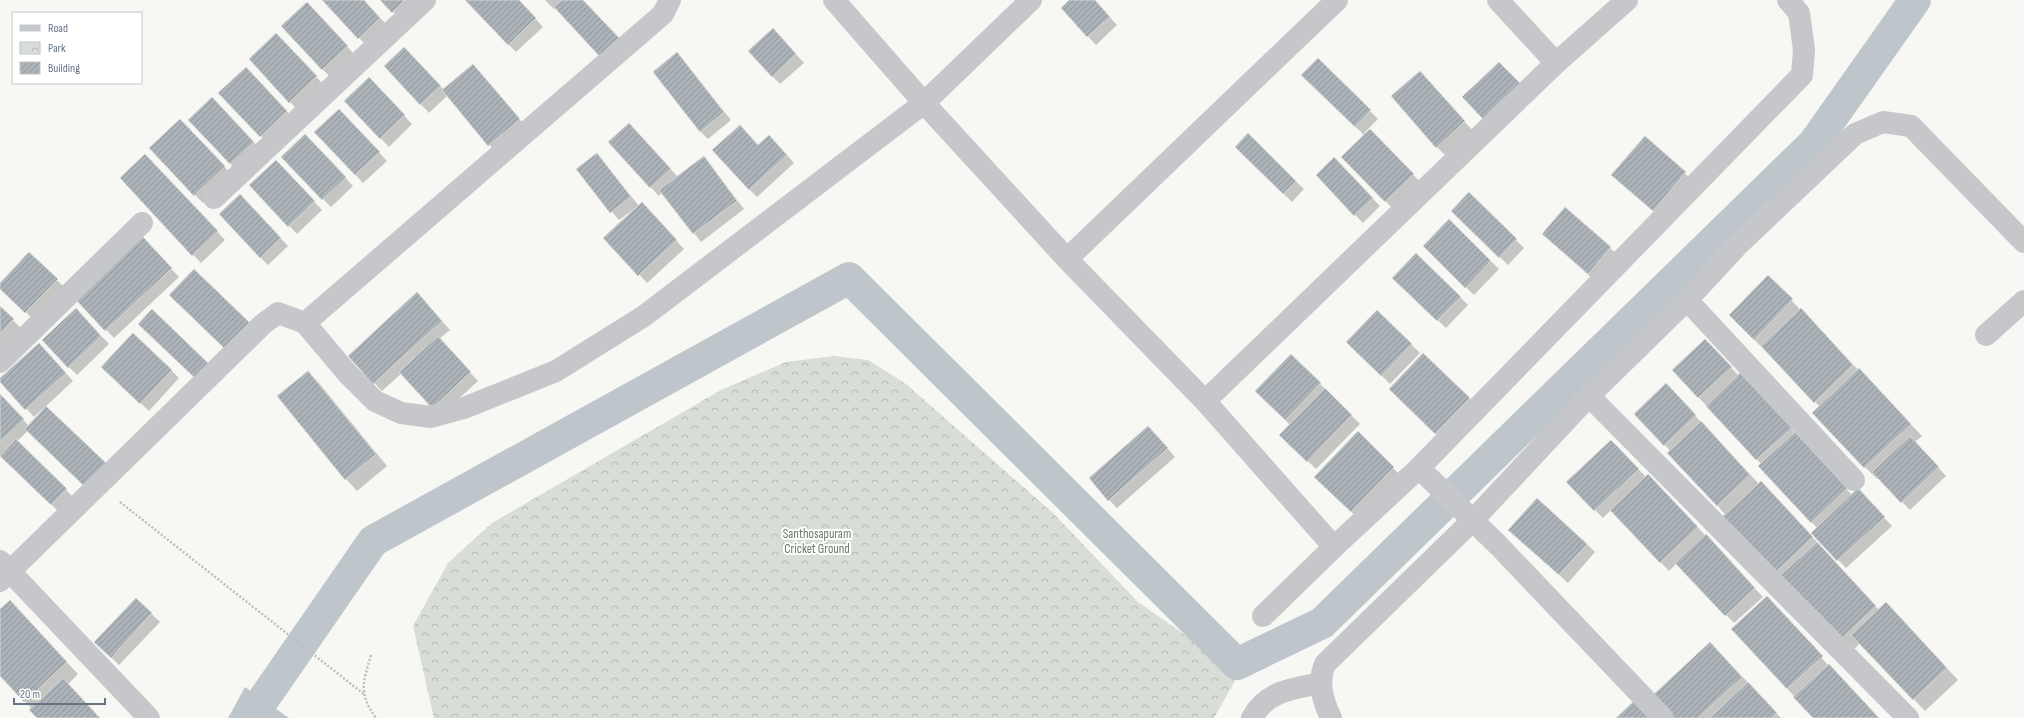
<svg xmlns="http://www.w3.org/2000/svg" width="2024" height="718" viewBox="0 0 2024 718" font-family="'Sofia Sans Condensed',sans-serif">
<style>
.park{fill:url(#park-crowns)}
.water{fill:#bfc6cb}
.shadow{fill:#0003}
.lines{fill:none;stroke-linecap:round;stroke-linejoin:round}
.canal{stroke:#bfc6cb;stroke-width:32}
.building{fill:url(#building-hatch);stroke:#d8d8d6}
.path{stroke:#bcbec0;stroke-width:2.5;stroke-dasharray:2 2;stroke-linecap:butt}
.minor{stroke:#c5c7cb;stroke-width:22}
.labels{text-anchor:middle;dominant-baseline:central;stroke-width:4;stroke-linejoin:round;paint-order:stroke}
.park-label{font-size:13px;fill:#687b66;stroke:#fff}
</style>
<defs>
<pattern id="park-crowns" width="20" height="18" patternUnits="userSpaceOnUse"><rect width="20" height="18" fill="#d8ded5"/><path d="M2 6a3 3 0 1 1 6 0M12 15a3 3 0 1 1 6 0" fill="none" stroke="#b3b9b2"/></pattern>
<pattern id="building-hatch" width="6" height="6" patternUnits="userSpaceOnUse"><rect width="6" height="6" fill="#abb2b8"/><path d="M-1 1l2-2M0 6l6-6M5 7l2-2" fill="none" stroke="#8f959b"/></pattern>
</defs>
<rect width="100%" height="100%" fill="#f7f7f4"/>
<polygon class="park" points="834,356 868,360 906,384 1054,514 1138,602 1214,655 1240,672 1214,718 434,718 413,626 448,563 492,523 721,390 786,362"/>
<polygon class="water" points="245,687 289,718 228,718"/>
<g class="shadow">
<polygon points="323,0 363,0 388,26 367,46"/>
<polygon points="382,0 422,0 401,20"/>
<polygon points="466,0 518,0 543,27 516,52"/>
<polygon points="545,0 583,0 554,9"/>
<polygon points="1071,0 1094,0 1117,25 1096,45 1062,8"/>
<polygon points="315,12 355,55 331,78 282,26"/>
<polygon points="781,37 804,63 780,84 772,76"/>
<polygon points="284,43 324,85 298,110 290,102"/>
<polygon points="677,54 731,120 708,139 700,131"/>
<polygon points="412,56 444,90 473,65 527,128 497,153 447,96 429,113 386,66"/>
<polygon points="1318,60 1378,119 1364,133 1378,138 1421,183 1394,210 1343,157 1365,136 1302,75"/>
<polygon points="254,76 295,120 269,144 220,93"/>
<polygon points="1428,80 1472,130 1445,155 1437,147"/>
<polygon points="377,87 412,124 389,147 345,101"/>
<polygon points="220,106 261,150 238,172 189,120"/>
<polygon points="347,118 387,161 363,183 316,132"/>
<polygon points="188,128 232,175 203,203 195,195"/>
<polygon points="637,132 678,177 704,157 744,209 701,242 662,192 659,196 609,142"/>
<polygon points="1248,135 1304,189 1292,202 1236,147"/>
<polygon points="1645,138 1693,181 1662,218 1621,183"/>
<polygon points="313,143 353,186 331,207 323,199"/>
<polygon points="777,144 794,163 757,197 749,189 758,146"/>
<polygon points="597,154 639,206 650,212 684,249 647,283 605,238 639,207 638,206 619,220 577,170"/>
<polygon points="1334,159 1380,206 1363,223 1317,175"/>
<polygon points="153,163 225,240 201,263 121,178"/>
<polygon points="284,169 322,210 297,234 250,185"/>
<polygon points="1469,194 1524,248 1508,265 1452,211"/>
<polygon points="248,203 288,246 268,265 260,257"/>
<polygon points="1565,208 1619,256 1596,282 1543,234"/>
<polygon points="1449,221 1499,269 1474,295 1424,246"/>
<polygon points="150,246 179,277 114,338 78,300"/>
<polygon points="29,253 65,288 34,320 0,287 0,284"/>
<polygon points="1416,255 1468,305 1446,328 1394,278"/>
<polygon points="1768,276 1922,436 1915,442 1946,476 1910,510 1878,477 1877,479 1865,467 1814,413 1820,407 1730,315"/>
<polygon points="425,302 450,330 439,339 478,381 441,415 402,373 382,391 349,356"/>
<polygon points="0,308 21,328 0,350"/>
<polygon points="1377,312 1420,353 1390,384 1348,342"/>
<polygon points="84,318 109,344 77,375 69,367"/>
<polygon points="1713,348 1739,376 1748,382 1852,495 1865,498 1892,526 1846,568 1812,533 1817,528 1761,464 1673,370"/>
<polygon points="47,352 73,381 45,407 106,465 28,431 17,441 74,498 59,512 1,456 0,458 0,395 29,426 43,411 42,409 34,417 0,379"/>
<polygon points="1423,354 1477,406 1443,441 1390,389"/>
<polygon points="1291,355 1360,424 1316,469 1281,435 1290,425 1256,391"/>
<polygon points="102,367 171,370 179,378 149,411"/>
<polygon points="308,372 319,383 387,466 357,491 346,479"/>
<polygon points="1674,393 1759,484 1761,482 1773,494 1879,610 1897,615 1958,680 1925,711 1860,643 1853,650 1786,585 1665,445"/>
<polygon points="1358,433 1401,476 1359,519 1315,477"/>
<polygon points="1156,435 1175,457 1117,508 1109,500"/>
<polygon points="1619,449 1646,477 1656,483 1763,597 1734,623 1677,563 1669,571 1611,510 1603,518 1595,510"/>
<polygon points="1518,538 1587,544 1595,552 1568,583"/>
<polygon points="136,599 160,622 119,665 96,642"/>
<polygon points="10,601 78,674 68,684 99,718 38,718 32,709 0,674 0,611"/>
<polygon points="1775,606 1829,666 1879,718 1814,718 1733,629"/>
<polygon points="1718,651 1756,691 1781,718 1674,718"/>
</g>
<g class="lines">
<polyline class="canal" points="263,700 373,541 849,278 1237,664 1322,623 1814,143 1915,0"/>
</g>
<g class="building">
<polygon points="322,0 364,0 380,18 358,39"/>
<polygon points="380,0 405,0 392,13"/>
<polygon points="465,0 519,0 536,18 508,45"/>
<polygon points="562,0 583,0 623,42 603,60 554,7"/>
<polygon points="1069,0 1095,0 1110,17 1087,37 1061,8"/>
<polygon points="307,2 348,46 322,70 281,26"/>
<polygon points="773,28 796,54 772,77 748,51"/>
<polygon points="276,33 317,76 289,103 249,59"/>
<polygon points="404,47 441,86 420,105 384,66"/>
<polygon points="677,52 724,112 700,132 653,72"/>
<polygon points="1318,58 1371,110 1355,127 1301,75"/>
<polygon points="1499,62 1520,83 1483,119 1462,97"/>
<polygon points="473,64 520,119 488,146 442,90"/>
<polygon points="246,67 287,111 260,137 218,93"/>
<polygon points="1420,71 1465,121 1436,148 1391,96"/>
<polygon points="369,77 405,115 380,139 344,101"/>
<polygon points="212,97 254,142 230,164 188,120"/>
<polygon points="339,109 380,152 355,175 314,132"/>
<polygon points="180,119 225,166 194,196 149,148"/>
<polygon points="629,123 671,169 650,188 608,142"/>
<polygon points="740,125 758,145 769,135 787,155 749,190 712,150"/>
<polygon points="1370,129 1414,174 1385,202 1341,157"/>
<polygon points="1248,133 1296,181 1283,194 1235,147"/>
<polygon points="305,134 346,177 322,200 281,157"/>
<polygon points="1645,136 1686,172 1653,211 1611,175"/>
<polygon points="597,153 631,197 610,213 576,169"/>
<polygon points="145,154 218,231 192,256 120,178"/>
<polygon points="704,156 737,201 693,234 659,190"/>
<polygon points="1334,157 1373,198 1354,216 1316,175"/>
<polygon points="276,160 315,201 288,227 249,185"/>
<polygon points="1469,192 1517,239 1499,258 1451,211"/>
<polygon points="240,194 281,238 260,258 219,214"/>
<polygon points="642,202 677,240 638,276 603,238"/>
<polygon points="1565,207 1611,247 1588,274 1542,234"/>
<polygon points="1449,219 1491,261 1465,288 1423,246"/>
<polygon points="143,237 172,268 105,331 76,300"/>
<polygon points="29,252 58,279 25,313 0,289 0,283"/>
<polygon points="1416,253 1461,297 1437,321 1392,278"/>
<polygon points="194,269 250,323 225,349 169,295"/>
<polygon points="1768,275 1793,299 1754,340 1729,315"/>
<polygon points="417,292 442,321 373,384 348,356"/>
<polygon points="0,306 14,319 0,334"/>
<polygon points="76,308 101,336 68,368 42,340"/>
<polygon points="1801,308 1853,365 1814,403 1761,346"/>
<polygon points="152,309 211,366 198,381 138,324"/>
<polygon points="1377,310 1412,344 1381,376 1346,342"/>
<polygon points="133,333 172,370 140,404 101,367"/>
<polygon points="438,336 471,372 432,408 399,372"/>
<polygon points="1705,339 1732,367 1698,398 1672,370"/>
<polygon points="39,343 66,373 25,410 0,382 0,378"/>
<polygon points="1423,353 1470,398 1435,434 1389,389"/>
<polygon points="1291,354 1321,383 1285,420 1255,391"/>
<polygon points="1859,368 1911,424 1864,468 1812,413"/>
<polygon points="308,371 376,454 345,480 277,396"/>
<polygon points="1740,373 1792,428 1756,460 1706,406"/>
<polygon points="1666,383 1696,415 1664,446 1634,414"/>
<polygon points="1325,388 1352,415 1307,462 1279,435"/>
<polygon points="0,394 24,419 0,442"/>
<polygon points="46,406 107,464 85,487 25,429"/>
<polygon points="1701,421 1750,475 1717,506 1667,453"/>
<polygon points="1148,426 1168,448 1108,501 1089,478"/>
<polygon points="1358,431 1394,467 1351,512 1314,477"/>
<polygon points="1795,432 1847,488 1811,523 1758,466"/>
<polygon points="1910,436 1939,467 1901,503 1872,472"/>
<polygon points="16,439 67,489 51,505 0,456"/>
<polygon points="1611,440 1639,469 1594,511 1566,482"/>
<polygon points="1648,474 1698,527 1660,563 1610,510"/>
<polygon points="1761,481 1813,537 1774,574 1721,518"/>
<polygon points="1858,488 1885,517 1837,561 1811,533"/>
<polygon points="1537,498 1587,544 1559,575 1508,530"/>
<polygon points="1706,534 1755,588 1725,616 1675,563"/>
<polygon points="1817,542 1876,606 1841,639 1781,575"/>
<polygon points="1767,596 1823,656 1787,689 1731,629"/>
<polygon points="136,598 152,613 111,658 94,642"/>
<polygon points="10,600 67,662 24,702 0,676 0,609"/>
<polygon points="1886,602 1947,668 1913,700 1851,635"/>
<polygon points="1710,642 1742,677 1698,718 1673,718 1652,696"/>
<polygon points="1829,664 1879,718 1813,718 1793,697"/>
<polygon points="63,678 100,718 37,718 29,710"/>
<polygon points="1748,682 1777,713 1772,718 1710,718"/>
<polygon points="1634,701 1649,718 1616,718"/>
</g>
<g class="lines">
<g class="path">
<polyline points="120,502 365,695"/>
<path d="M 371,655 C 363,683 358,693 376,718"/>
</g>
<g class="minor">
<polyline points="834,0 924,103 1067,259 1205,401 1556,63 1627,0"/>
<polyline points="1498,0 1556,63"/>
<polyline points="214,198 425,0"/>
<polyline points="1067,259 1337,0"/>
<polyline points="1687,300 1854,480"/>
<polyline points="305,323 347,373 375,401 401,413 431,417 464,408 556,371 644,316 924,103 1031,0"/>
<polyline points="1986,335 2024,301"/>
<polyline points="0,362 142,223"/>
<polyline points="1589,396 1908,718"/>
<polyline points="1205,401 1334,547"/>
<polyline points="1419,468 1499,546 1663,718"/>
<polyline points="0,561 149,718"/>
<polyline points="0,581 263,324 278,313 305,323 663,14 670,0"/>
<polyline points="1263,616 1334,547 1419,468 1802,75 1804,50 1799,13 1788,0"/>
<path d="M 1252,718 C 1267,690 1293,689 1321,683"/>
<path d="M 1331,718 C 1323,701 1317,683 1325,664 L 1473,520 L 1589,396 L 1687,300 L 1738,245 L 1855,134 L 1883,122 L 1911,126 L 2024,242"/>
</g>
</g>
<g class="labels">
<g class="park-label">
<text x="817" y="534">Santhosapuram<tspan x="817" dy="15">Cricket Ground</tspan></text>
</g>
</g>
<rect x="12" y="12" width="130" height="72" fill="#ffffff" stroke="#c2c7ce"/>
<rect x="20" y="25" width="20" height="6" fill="#c5c7cb" stroke="#c2c7ce"/>
<text x="48" y="32" font-size="12" fill="#677484">Road</text>
<rect x="20" y="42" width="20" height="12" fill="url(#park-crowns)" stroke="#c2c7ce"/>
<text x="48" y="52" font-size="12" fill="#677484">Park</text>
<rect x="20" y="62" width="20" height="12" fill="url(#building-hatch)" stroke="#c2c7ce"/>
<text x="48" y="72" font-size="12" fill="#677484">Building</text>
<path d="M14 698v6h91v-6" fill="none" stroke="#677484" stroke-width="2"/>
<text x="20" y="698" font-size="12" fill="#677484" stroke="#ffffff" stroke-width="3" paint-order="stroke">20 m</text>
</svg>
